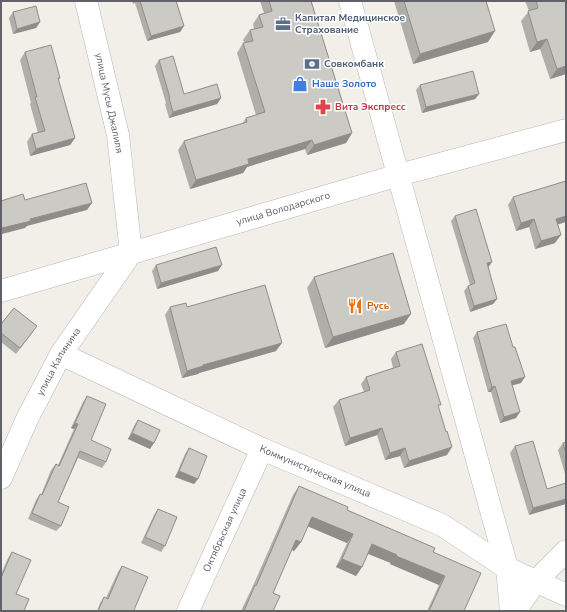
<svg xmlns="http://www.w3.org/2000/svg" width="567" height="612" viewBox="0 0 567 612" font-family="'Nunito Sans',sans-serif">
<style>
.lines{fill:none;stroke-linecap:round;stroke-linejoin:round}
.minor-casing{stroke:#b5b8bc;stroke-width:23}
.minor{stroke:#fff;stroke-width:22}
.wall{fill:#afaea9}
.shaded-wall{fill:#8f8d8a}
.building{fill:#cccac5;stroke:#8f8d8a}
.labels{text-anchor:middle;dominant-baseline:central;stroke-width:3;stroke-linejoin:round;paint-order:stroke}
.service-label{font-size:10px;font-weight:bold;fill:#4e5e75;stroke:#fff;text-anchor:start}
.shop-label{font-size:10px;font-weight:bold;fill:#366cbe;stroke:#fff;text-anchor:start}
.street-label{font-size:10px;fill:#5f6368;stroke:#fff}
.health-label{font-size:10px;font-weight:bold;fill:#be3a42;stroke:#fff;text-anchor:start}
.food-label{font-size:10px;font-weight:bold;fill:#c56008;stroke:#fff;text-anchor:start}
</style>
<rect width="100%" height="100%" fill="#f1efe8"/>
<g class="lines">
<g class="minor-casing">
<g id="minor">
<polyline points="350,1 507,568 511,611"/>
<path id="s1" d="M 1,291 L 399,175 L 566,130"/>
<path id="s2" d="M 61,354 L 262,449 L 442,525 L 507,568 L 566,595"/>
<path id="s3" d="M 1,478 L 28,417 L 61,354 L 131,253 L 118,135 L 86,1"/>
<path id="s4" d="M 188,611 L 262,449"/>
<polyline points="515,611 536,581 566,551"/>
</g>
</g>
<use href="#minor" class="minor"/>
</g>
<g class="wall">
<polygon points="132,1 176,1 184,26 180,32 147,41 135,3 133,4"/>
<polygon points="260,1 311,1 352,133 346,143 307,155 305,149 247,167 243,173 190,189 178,150 184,141 242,124 246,118 256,115 237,53 243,43 245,43 243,40 250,30 254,29 253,24 259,15 264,13"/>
<polygon points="394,1 486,1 488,42 413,64"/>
<polygon points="525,1 566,1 566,74 550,79 540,49 530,52 521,21 529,11"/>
<polygon points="13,12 40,22 36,28 13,34 9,18"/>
<polygon points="25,52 60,78 58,80 75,138 70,145 30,156 27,142 32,134 38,133 30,104 31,103 20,60"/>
<polygon points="159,60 184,94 221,98 217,104 169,118 165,104 166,103 155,66"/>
<polygon points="420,85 479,94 475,99 422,113 416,90"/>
<polygon points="513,197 558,225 555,243 535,249 529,227 516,231 508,205"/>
<polygon points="455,216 497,299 493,304 470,312 464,291 468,286 470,285 451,221"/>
<polygon points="156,265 218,271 157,289 152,271"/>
<polygon points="314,277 404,324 325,348 307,288"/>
<polygon points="170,307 187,307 276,351 199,373 198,374 182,378 165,315"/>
<polygon points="1,324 33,332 16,354 1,342"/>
<polygon points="477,332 521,383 512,385 516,418 500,423 491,392 488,392 473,338"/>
<polygon points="396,352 438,408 447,455 404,468 400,456 385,460 377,435 345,446 333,407 339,400 364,392 361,384 366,377 393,368 391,359"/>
<polygon points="87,396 91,440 106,462 102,468 78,458 58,502 61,526 56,531 28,519 36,500 40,494 41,495 51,470 56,464 58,465 74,429 71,428 83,402"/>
<polygon points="138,420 150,449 128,439 134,426"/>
<polygon points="566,442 566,477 558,450 563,443"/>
<polygon points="515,446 547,489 566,483 529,515 510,453"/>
<polygon points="189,448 198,479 194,484 175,477 185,454"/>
<polygon points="299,486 433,552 464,611 427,611 439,585 390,564 391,563 368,554 362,567 356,576 336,567 347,543 307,526 301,542 294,551 292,549 273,593 273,611 241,611 249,594 252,588 293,495"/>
<polygon points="158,509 165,546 161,552 141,543 154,515"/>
<polygon points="12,552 16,594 1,611 1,574 8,558"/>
<polygon points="122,566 134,610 135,611 97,611 100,603 104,597 106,598 118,572"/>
</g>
<g class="shaded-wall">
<polygon points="40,22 36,28 13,34 17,29"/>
<polygon points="184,26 180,32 147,41 151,36"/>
<polygon points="495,31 488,42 413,64 420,54"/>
<polygon points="547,39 540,49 530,52 537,42"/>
<polygon points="566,66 566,74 550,79 557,69"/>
<polygon points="479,94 475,99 422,113 426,107"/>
<polygon points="221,98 217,104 169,118 173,112"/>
<polygon points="352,133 346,143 307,155 314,145"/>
<polygon points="75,138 70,145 30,156 36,149"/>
<polygon points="312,140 305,149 247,167 243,173 190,189 196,180 248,159"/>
<polygon points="92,203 87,210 27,226 25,228 2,234 1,236 1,230 2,228 30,219"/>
<polygon points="566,216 566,222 550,227 556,219"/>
<polygon points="534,219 529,227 516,231 521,223"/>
<polygon points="561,235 555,243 535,249 541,241"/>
<polygon points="492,262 488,268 487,263"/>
<polygon points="222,265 218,271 157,289 161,283"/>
<polygon points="497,299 493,304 470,312 474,306"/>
<polygon points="411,314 404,324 325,348 333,337"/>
<polygon points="282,343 276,351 199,373 198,374 182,378 187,371 203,365"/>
<polygon points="525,377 521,383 507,387 511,381"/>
<polygon points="495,386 491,392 488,392 492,387"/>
<polygon points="520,412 516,418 500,423 504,417"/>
<polygon points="75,423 78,424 74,429 71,428"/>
<polygon points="382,428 377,435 345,446 350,438"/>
<polygon points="132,433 154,443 150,449 128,439"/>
<polygon points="452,447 447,455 404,468 409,461"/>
<polygon points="405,448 400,456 385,460 390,453"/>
<polygon points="179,471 198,479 194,484 175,477"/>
<polygon points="566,499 566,504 529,515 533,508"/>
<polygon points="312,517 353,534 347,543 305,525"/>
<polygon points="296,540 301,542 294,551 290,549"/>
<polygon points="372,544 397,555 391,563 366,553"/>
<polygon points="396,556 445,576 439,585 390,564"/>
<polygon points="342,559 362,567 356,576 336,567"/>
</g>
<g class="building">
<polygon points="140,1 176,1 184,26 151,36"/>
<polygon points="269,1 311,1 352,133 314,145 312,140 248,159 249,164 196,180 184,141 247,122 246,118 265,112 243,43 253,41 250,30 263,27 259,15 272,11"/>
<polygon points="404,1 486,1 495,31 420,54"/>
<polygon points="536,1 566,1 566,66 557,69 547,39 537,42 528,11 538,8"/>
<polygon points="36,6 40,22 17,29 13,12"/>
<polygon points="51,45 60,78 58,78 75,138 36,149 32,134 45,131 35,97 37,97 25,52"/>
<polygon points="173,56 184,94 217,84 221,98 173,112 169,98 170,98 159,60"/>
<polygon points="473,71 479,94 426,107 420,85"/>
<polygon points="566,181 566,216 556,219 561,235 541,241 534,219 521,223 513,197"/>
<polygon points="86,183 92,203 30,219 31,221 2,228 3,232 1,233 1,201 23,194 25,200"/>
<polygon points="476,209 492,262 487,263 497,299 474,306 468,286 475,283 455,216"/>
<polygon points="216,247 222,265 161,283 156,265"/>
<polygon points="393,253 411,314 333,337 314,277"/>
<polygon points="265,285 282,343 203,365 203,366 187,371 170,307 186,303 187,307"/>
<polygon points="14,308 37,326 20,348 1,333 1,324"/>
<polygon points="506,324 513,347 515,347 525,377 511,381 520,412 504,417 495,386 492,387 477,332"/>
<polygon points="422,344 441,405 438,405 446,432 447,431 452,447 409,461 405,448 390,453 382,428 350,438 339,400 370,390 366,377 400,366 396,352"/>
<polygon points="87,396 106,404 91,440 111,449 106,462 80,451 58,502 69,507 61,526 32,513 40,494 42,495 56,464 59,466 78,424 75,423"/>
<polygon points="138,420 160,430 154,443 132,433"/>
<polygon points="533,441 547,489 566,483 566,499 533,508 515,446"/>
<polygon points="566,442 566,454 563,443"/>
<polygon points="189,448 207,456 198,479 179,471"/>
<polygon points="299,486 348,507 347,510 435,548 433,552 481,573 464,611 429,611 445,576 396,556 397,555 372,544 362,567 342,559 353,534 312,517 301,542 296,540 273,593 280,596 273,611 244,611 255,585 256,586"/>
<polygon points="158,509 177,517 165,546 145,537"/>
<polygon points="12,552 31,560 16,594 29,599 24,611 1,611 1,578"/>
<polygon points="122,566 148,577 134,610 135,611 98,611 104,597 108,599"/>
</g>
<defs>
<g id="office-bare" transform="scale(1.2)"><path d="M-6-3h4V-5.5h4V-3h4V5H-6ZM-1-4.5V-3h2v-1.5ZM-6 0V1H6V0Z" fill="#5c6f8a" stroke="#fff" stroke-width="2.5" paint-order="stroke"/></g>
<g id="bank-bare" transform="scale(1.2)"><path d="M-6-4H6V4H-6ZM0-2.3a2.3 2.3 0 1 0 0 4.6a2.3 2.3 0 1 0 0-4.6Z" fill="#5c6f8a" stroke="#fff" stroke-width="2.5" paint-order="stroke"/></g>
<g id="shop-bare" transform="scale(1.2)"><path d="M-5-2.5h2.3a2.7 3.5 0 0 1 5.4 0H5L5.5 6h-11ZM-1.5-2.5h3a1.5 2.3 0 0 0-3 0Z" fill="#3f7fe0" stroke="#fff" stroke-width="2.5" paint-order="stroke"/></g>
<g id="pharmacy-bare" transform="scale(1.2)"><path d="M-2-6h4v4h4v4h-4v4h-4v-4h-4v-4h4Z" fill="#e0444e" stroke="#fff" stroke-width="2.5" paint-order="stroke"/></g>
<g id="restaurant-bare" transform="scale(1.2)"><path d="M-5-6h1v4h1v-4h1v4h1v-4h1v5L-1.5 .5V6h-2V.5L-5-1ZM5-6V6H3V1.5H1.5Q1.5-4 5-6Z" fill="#e8710a" stroke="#fff" stroke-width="2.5" paint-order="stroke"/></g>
</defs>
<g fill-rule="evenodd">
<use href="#office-bare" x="283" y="24"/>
<use href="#bank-bare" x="312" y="64"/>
<use href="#shop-bare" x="300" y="84"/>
<use href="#pharmacy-bare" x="323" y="107"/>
<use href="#restaurant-bare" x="355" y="306"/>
</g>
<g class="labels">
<g class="service-label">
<text x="295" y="18">Капитал Медицинское<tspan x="295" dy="12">Страхование</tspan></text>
<text x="324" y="64">Совкомбанк</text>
</g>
<g class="shop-label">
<text x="312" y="84">Наше Золото</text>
</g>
<g class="street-label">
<text transform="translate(109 103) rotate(78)">улица Мусы Джалиля</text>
<text stroke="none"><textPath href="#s1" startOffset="294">улица Володарского</textPath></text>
<text stroke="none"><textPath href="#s3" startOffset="130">улица Калинина</textPath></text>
<text stroke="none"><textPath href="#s2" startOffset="280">Коммунистическая улица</textPath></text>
<text stroke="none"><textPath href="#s4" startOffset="89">Октябрьская улица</textPath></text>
</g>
<g class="health-label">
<text x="335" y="107">Вита Экспресс</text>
</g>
<g class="food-label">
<text x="367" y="306">Русь</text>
</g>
</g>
<rect width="567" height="612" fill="none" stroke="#5f6368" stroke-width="4"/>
</svg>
